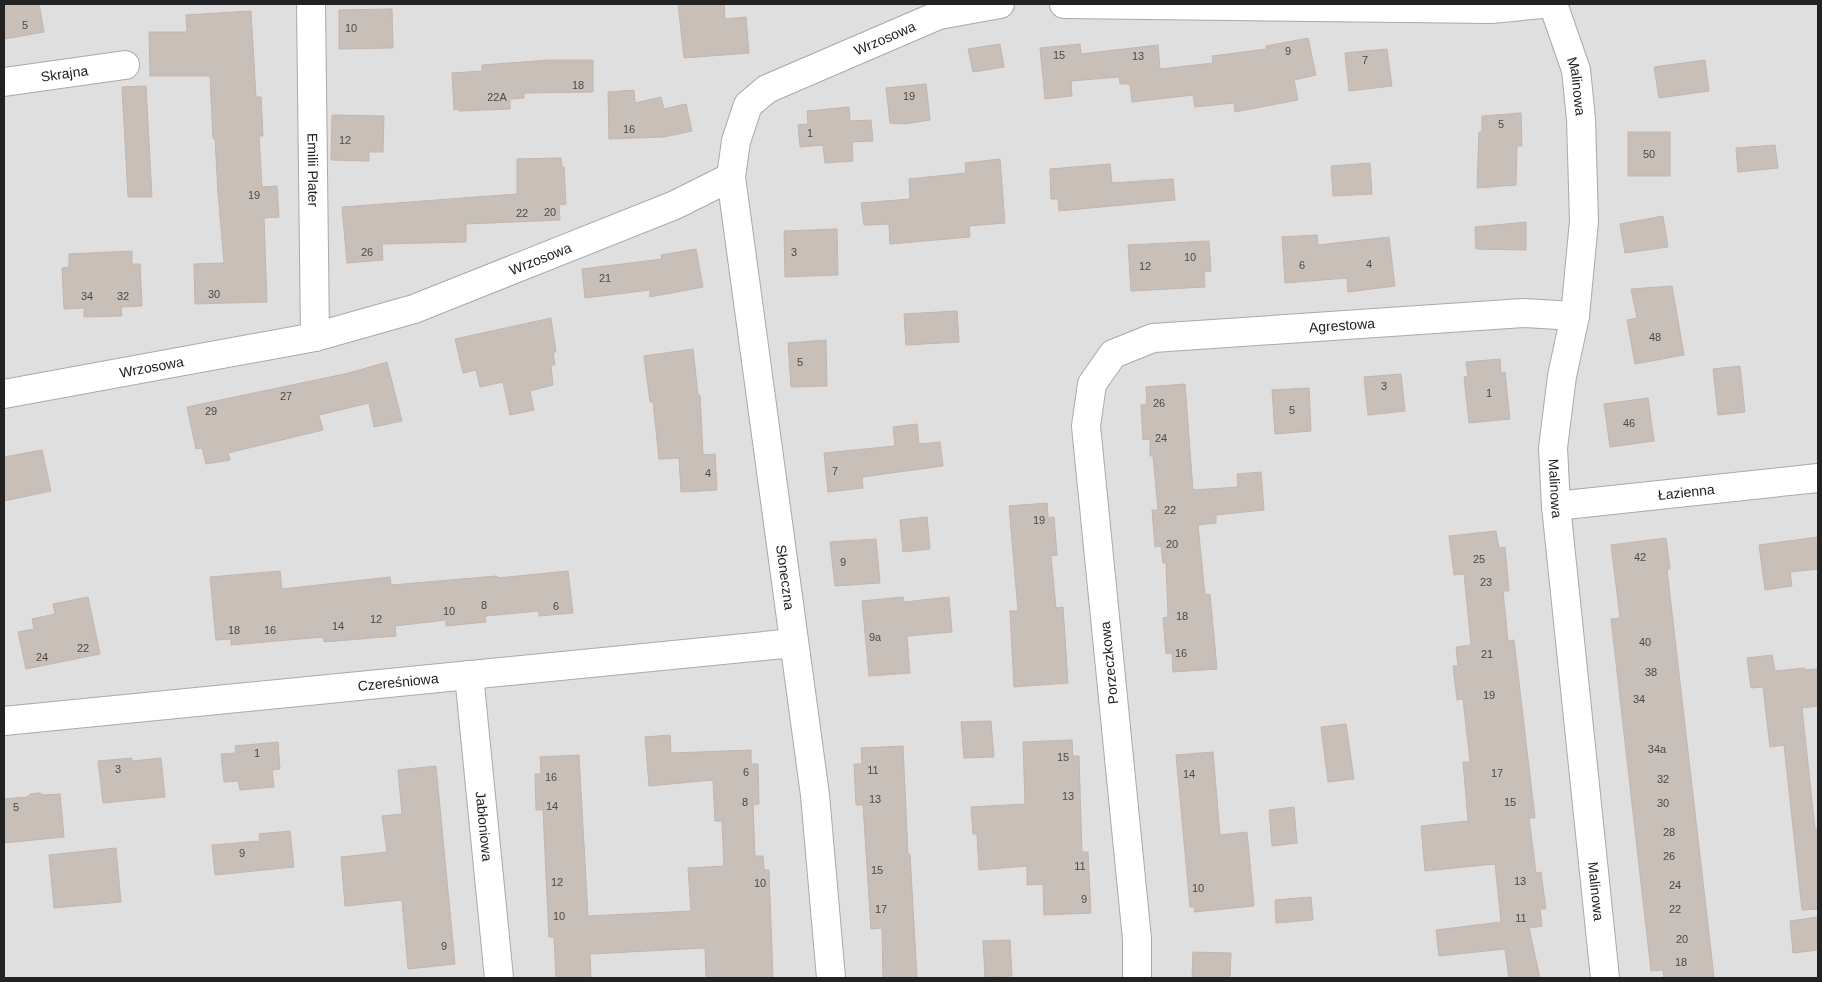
<svg xmlns="http://www.w3.org/2000/svg" width="1822" height="982" viewBox="0 0 1822 982" font-family="Helvetica,sans-serif">
<style>
.residential{fill:#e0dfdf}
.building{fill:#c7bfb8;stroke:#c4b6ab}
.lines{fill:none;stroke-linecap:round;stroke-linejoin:round}
.street-casing{stroke:#a9a9a9;stroke-width:30}
.street{stroke:#fff;stroke-width:28}
.labels{text-anchor:middle;dominant-baseline:central;stroke-width:4.5;stroke-linejoin:round;paint-order:stroke}
.number-label{font-size:11px;fill:#4b4948}
.street-label{font-size:14px;fill:#222;stroke:#fff}
</style>
<rect width="100%" height="100%" fill="#f2efe9"/>
<rect class="residential" x="4" y="4" width="1814" height="974"/>
<g class="building">
<polygon points="4,4 39,4 44,32 4,39"/>
<polygon points="678,4 724,4 725,19 746,17 749,53 684,58"/>
<polygon points="392,9 393,48 339,49 339,10"/>
<polygon points="251,11 256,97 261,97 263,136 259,136 262,187 277,186 279,217 264,218 267,302 195,304 194,264 224,263 218,193 215,138 213,139 210,76 150,76 149,32 187,32 186,15"/>
<polygon points="1308,38 1316,75 1294,80 1298,100 1235,112 1234,103 1195,107 1193,95 1132,102 1130,84 1120,84 1119,77 1071,81 1072,96 1045,99 1040,48 1080,44 1081,54 1158,45 1160,69 1213,63 1212,56 1267,49 1266,46"/>
<polygon points="1000,44 1004,67 973,72 968,49"/>
<polygon points="1387,49 1392,86 1349,91 1345,53"/>
<polygon points="549,60 593,60 593,92 524,93 524,98 510,99 510,109 459,111 459,109 454,110 452,73 482,71 482,65"/>
<polygon points="1705,60 1709,91 1659,98 1654,67"/>
<polygon points="926,84 930,120 905,124 890,123 886,88"/>
<polygon points="146,86 152,197 128,197 122,87"/>
<polygon points="634,90 635,103 661,97 664,109 686,104 692,131 664,137 609,139 608,92"/>
<polygon points="849,107 850,121 871,120 873,141 852,142 853,161 825,163 823,145 800,147 798,125 808,124 807,111"/>
<polygon points="1521,113 1522,146 1517,146 1516,185 1477,188 1479,132 1482,132 1482,116"/>
<polygon points="332,115 384,116 383,152 369,152 369,161 331,160"/>
<rect x="1628" y="132" width="42" height="44"/>
<polygon points="1775,145 1778,168 1738,172 1736,148"/>
<polygon points="561,158 562,167 564,167 566,204 559,205 560,220 466,224 466,242 382,244 383,260 347,263 342,207 517,194 517,159"/>
<polygon points="1000,159 1005,223 969,226 970,237 890,244 889,224 864,225 861,203 910,199 909,179 966,173 965,163"/>
<polygon points="1370,163 1372,194 1333,196 1331,166"/>
<polygon points="1110,164 1112,183 1173,179 1175,200 1059,211 1058,199 1051,199 1050,169"/>
<polygon points="1663,216 1668,247 1625,253 1620,224"/>
<polygon points="1526,222 1526,250 1476,249 1475,227"/>
<polygon points="837,229 838,275 785,277 784,231"/>
<polygon points="1317,235 1318,245 1389,237 1395,286 1348,292 1347,278 1285,283 1282,237"/>
<polygon points="1209,241 1211,271 1204,272 1205,287 1131,291 1128,245"/>
<polygon points="696,249 703,287 650,297 650,290 585,298 582,269 662,259 661,255"/>
<polygon points="132,251 132,264 140,264 142,306 121,307 122,316 84,317 84,308 64,309 62,268 69,267 69,254"/>
<polygon points="1672,286 1684,355 1635,364 1627,320 1637,318 1631,289"/>
<polygon points="957,311 959,342 906,345 904,314"/>
<polygon points="551,318 556,352 553,352 555,365 551,365 553,385 530,391 534,410 510,415 503,382 480,387 476,370 463,373 455,339"/>
<polygon points="826,340 827,386 791,387 788,343"/>
<polygon points="693,349 698,395 700,395 703,455 715,454 717,490 681,492 679,458 659,459 653,402 650,402 644,356"/>
<polygon points="1500,359 1501,373 1505,372 1510,419 1469,423 1464,377 1468,376 1466,362"/>
<polygon points="387,362 402,421 374,427 369,403 319,415 323,430 228,453 230,460 206,464 202,448 196,449 187,407 349,373"/>
<polygon points="1740,366 1745,412 1718,415 1713,369"/>
<polygon points="1401,374 1405,411 1368,415 1364,377"/>
<polygon points="1185,384 1193,490 1238,487 1237,474 1261,472 1264,510 1216,515 1216,523 1198,525 1205,595 1210,594 1217,669 1173,672 1172,653 1166,654 1163,618 1168,617 1166,563 1163,563 1161,546 1155,547 1152,510 1158,510 1153,456 1150,456 1150,439 1143,440 1141,405 1147,404 1146,387"/>
<polygon points="1309,388 1311,431 1275,434 1272,390"/>
<polygon points="1648,398 1654,441 1610,447 1604,404"/>
<polygon points="917,424 919,444 940,442 943,466 862,477 863,488 828,492 824,453 895,446 893,427"/>
<polygon points="42,450 51,491 4,501 4,457"/>
<polygon points="1047,503 1048,518 1054,517 1057,555 1051,556 1056,608 1063,607 1068,683 1014,687 1010,611 1018,611 1009,506"/>
<polygon points="927,517 930,549 903,552 900,520"/>
<polygon points="1496,531 1499,548 1505,547 1509,591 1503,591 1508,641 1514,640 1535,818 1529,818 1536,873 1541,872 1546,909 1540,909 1542,926 1529,928 1540,978 1509,978 1505,949 1439,956 1436,930 1501,922 1495,864 1425,871 1421,826 1468,821 1463,762 1470,762 1463,699 1457,700 1453,666 1458,666 1456,647 1471,645 1464,574 1454,575 1449,536"/>
<polygon points="1818,537 1818,569 1790,572 1792,586 1765,590 1759,545"/>
<polygon points="1666,538 1670,569 1667,569 1714,977 1701,978 1664,978 1663,970 1651,971 1611,619 1620,618 1611,545"/>
<polygon points="876,539 880,583 835,586 830,542"/>
<polygon points="280,571 282,589 390,577 391,585 497,576 497,578 568,571 573,613 539,616 539,611 485,616 486,622 446,626 446,620 395,626 396,636 324,642 323,637 231,645 231,639 216,640 210,577"/>
<polygon points="88,597 100,654 26,669 18,632 34,629 32,619 55,614 53,604"/>
<polygon points="903,597 904,602 949,597 952,632 907,636 910,673 869,676 862,601"/>
<polygon points="1772,655 1775,671 1805,668 1805,670 1817,669 1818,706 1802,708 1815,829 1818,828 1818,909 1802,910 1784,745 1770,747 1763,687 1751,688 1747,658"/>
<polygon points="991,721 994,757 964,758 961,722"/>
<polygon points="1346,724 1354,779 1328,782 1321,727"/>
<polygon points="670,735 671,753 751,750 751,764 758,764 759,804 753,805 755,856 763,856 764,870 769,870 773,978 706,978 705,948 590,954 591,978 556,978 554,937 549,937 548,918 543,810 536,810 535,774 541,774 540,757 579,755 588,916 691,911 688,868 724,866 722,821 715,821 713,780 649,786 645,737"/>
<polygon points="1072,740 1073,756 1079,756 1082,852 1088,852 1091,913 1044,915 1043,884 1027,885 1027,866 979,870 977,834 973,834 971,807 1025,804 1023,742"/>
<polygon points="278,742 280,769 272,770 274,787 240,790 238,781 224,782 221,754 236,753 235,746"/>
<polygon points="903,746 908,855 910,854 917,978 883,978 882,928 871,929 863,805 856,805 854,764 862,764 861,748"/>
<polygon points="1213,752 1220,835 1247,832 1254,906 1194,912 1195,907 1190,907 1176,755"/>
<polygon points="132,758 132,761 161,758 165,797 103,803 98,761"/>
<polygon points="436,766 455,964 408,969 402,900 345,906 341,857 387,852 382,816 402,814 398,770"/>
<polygon points="40,793 43,795 60,794 64,837 4,843 4,799 27,797 30,794"/>
<polygon points="1294,807 1297,843 1272,846 1269,810"/>
<polygon points="290,831 294,867 215,875 212,845 260,841 259,834"/>
<polygon points="116,848 121,902 54,908 49,855"/>
<polygon points="1311,897 1313,920 1276,923 1275,900"/>
<polygon points="1818,917 1818,950 1793,953 1790,921"/>
<polygon points="1010,940 1012,976 985,977 983,941"/>
<polygon points="1193,952 1231,953 1230,978 1192,978"/>
</g>
<g class="lines">
<g class="street-casing">
<g id="street">
<path id="s1" d="M 311,4 L 315,337"/>
<polyline points="1064,4 1491,9 1542,4"/>
<path id="s2" d="M 1553,4 L 1576,70 L 1581,119 L 1584,221 L 1575,316 L 1562,376 L 1553,448 L 1556,506 L 1605,978"/>
<path id="s3" d="M 4,82 L 125,65"/>
<path id="s4" d="M 731,177 L 815,795 L 831,978"/>
<path id="s5" d="M 4,394 L 315,337 L 414,309 L 675,205 L 731,177 L 736,141 L 748,105 L 767,89 L 939,15 L 1000,4"/>
<path id="s6" d="M 1556,506 L 1818,478"/>
<path id="s7" d="M 469,675 L 499,978"/>
<path id="s8" d="M 4,721 L 794,643"/>
<path id="s9" d="M 1137,978 L 1137,939 L 1086,426 L 1092,384 L 1113,354 L 1153,338 L 1523,313 L 1575,316"/>
</g>
</g>
<use href="#street" class="street"/>
</g>
<g class="labels">
<g class="number-label">
<text x="25" y="25">5</text>
<text x="351" y="28">10</text>
<text x="1288" y="51">9</text>
<text x="1059" y="55">15</text>
<text x="1138" y="56">13</text>
<text x="1365" y="60">7</text>
<text x="578" y="85">18</text>
<text x="909" y="96">19</text>
<text x="497" y="97">22A</text>
<text x="1501" y="124">5</text>
<text x="629" y="129">16</text>
<text x="810" y="133">1</text>
<text x="345" y="140">12</text>
<text x="1649" y="154">50</text>
<text x="254" y="195">19</text>
<text x="550" y="212">20</text>
<text x="522" y="213">22</text>
<text x="367" y="252">26</text>
<text x="794" y="252">3</text>
<text x="1190" y="257">10</text>
<text x="1369" y="264">4</text>
<text x="1302" y="265">6</text>
<text x="1145" y="266">12</text>
<text x="605" y="278">21</text>
<text x="214" y="294">30</text>
<text x="87" y="296">34</text>
<text x="123" y="296">32</text>
<text x="1655" y="337">48</text>
<text x="800" y="362">5</text>
<text x="1384" y="386">3</text>
<text x="1489" y="393">1</text>
<text x="286" y="396">27</text>
<text x="1159" y="403">26</text>
<text x="1292" y="410">5</text>
<text x="211" y="411">29</text>
<text x="1629" y="423">46</text>
<text x="1161" y="438">24</text>
<text x="835" y="471">7</text>
<text x="708" y="473">4</text>
<text x="1170" y="510">22</text>
<text x="1039" y="520">19</text>
<text x="1172" y="544">20</text>
<text x="1640" y="557">42</text>
<text x="1479" y="559">25</text>
<text x="843" y="562">9</text>
<text x="1486" y="582">23</text>
<text x="484" y="605">8</text>
<text x="556" y="606">6</text>
<text x="449" y="611">10</text>
<text x="1182" y="616">18</text>
<text x="376" y="619">12</text>
<text x="338" y="626">14</text>
<text x="234" y="630">18</text>
<text x="270" y="630">16</text>
<text x="875" y="637">9a</text>
<text x="1645" y="642">40</text>
<text x="83" y="648">22</text>
<text x="1181" y="653">16</text>
<text x="1487" y="654">21</text>
<text x="42" y="657">24</text>
<text x="1651" y="672">38</text>
<text x="1489" y="695">19</text>
<text x="1639" y="699">34</text>
<text x="1657" y="749">34a</text>
<text x="257" y="753">1</text>
<text x="1063" y="757">15</text>
<text x="118" y="769">3</text>
<text x="873" y="770">11</text>
<text x="746" y="772">6</text>
<text x="1497" y="773">17</text>
<text x="1189" y="774">14</text>
<text x="551" y="777">16</text>
<text x="1663" y="779">32</text>
<text x="1068" y="796">13</text>
<text x="875" y="799">13</text>
<text x="745" y="802">8</text>
<text x="1510" y="802">15</text>
<text x="1663" y="803">30</text>
<text x="552" y="806">14</text>
<text x="16" y="807">5</text>
<text x="1669" y="832">28</text>
<text x="242" y="853">9</text>
<text x="1669" y="856">26</text>
<text x="1080" y="866">11</text>
<text x="877" y="870">15</text>
<text x="1520" y="881">13</text>
<text x="557" y="882">12</text>
<text x="760" y="883">10</text>
<text x="1675" y="885">24</text>
<text x="1198" y="888">10</text>
<text x="1084" y="899">9</text>
<text x="881" y="909">17</text>
<text x="1675" y="909">22</text>
<text x="559" y="916">10</text>
<text x="1521" y="918">11</text>
<text x="1682" y="939">20</text>
<text x="444" y="946">9</text>
<text x="1681" y="962">18</text>
</g>
<g class="street-label">
<text stroke="none"><textPath href="#s5" startOffset="990">Wrzosowa</textPath></text>
<text stroke="none"><textPath href="#s3" startOffset="61">Skrajna</textPath></text>
<text stroke="none"><textPath href="#s2" startOffset="86">Malinowa</textPath></text>
<text stroke="none"><textPath href="#s1" startOffset="166">Emilii Plater</textPath></text>
<text stroke="none"><textPath href="#s5" startOffset="555">Wrzosowa</textPath></text>
<text stroke="none"><textPath href="#s9" startOffset="866">Agrestowa</textPath></text>
<text stroke="none"><textPath href="#s5" startOffset="150">Wrzosowa</textPath></text>
<text stroke="none"><textPath href="#s2" startOffset="491">Malinowa</textPath></text>
<text stroke="none"><textPath href="#s6" startOffset="131">Łazienna</textPath></text>
<text stroke="none"><textPath href="#s4" startOffset="404">Słoneczna</textPath></text>
<text transform="translate(1109 663) rotate(-96)">Porzeczkowa</text>
<text stroke="none"><textPath href="#s8" startOffset="396">Czereśniowa</textPath></text>
<text stroke="none"><textPath href="#s7" startOffset="152">Jabłoniowa</textPath></text>
<text stroke="none"><textPath href="#s2" startOffset="896">Malinowa</textPath></text>
</g>
</g>
<rect width="1822" height="982" fill="none" stroke="#222222" stroke-width="10"/>
</svg>
